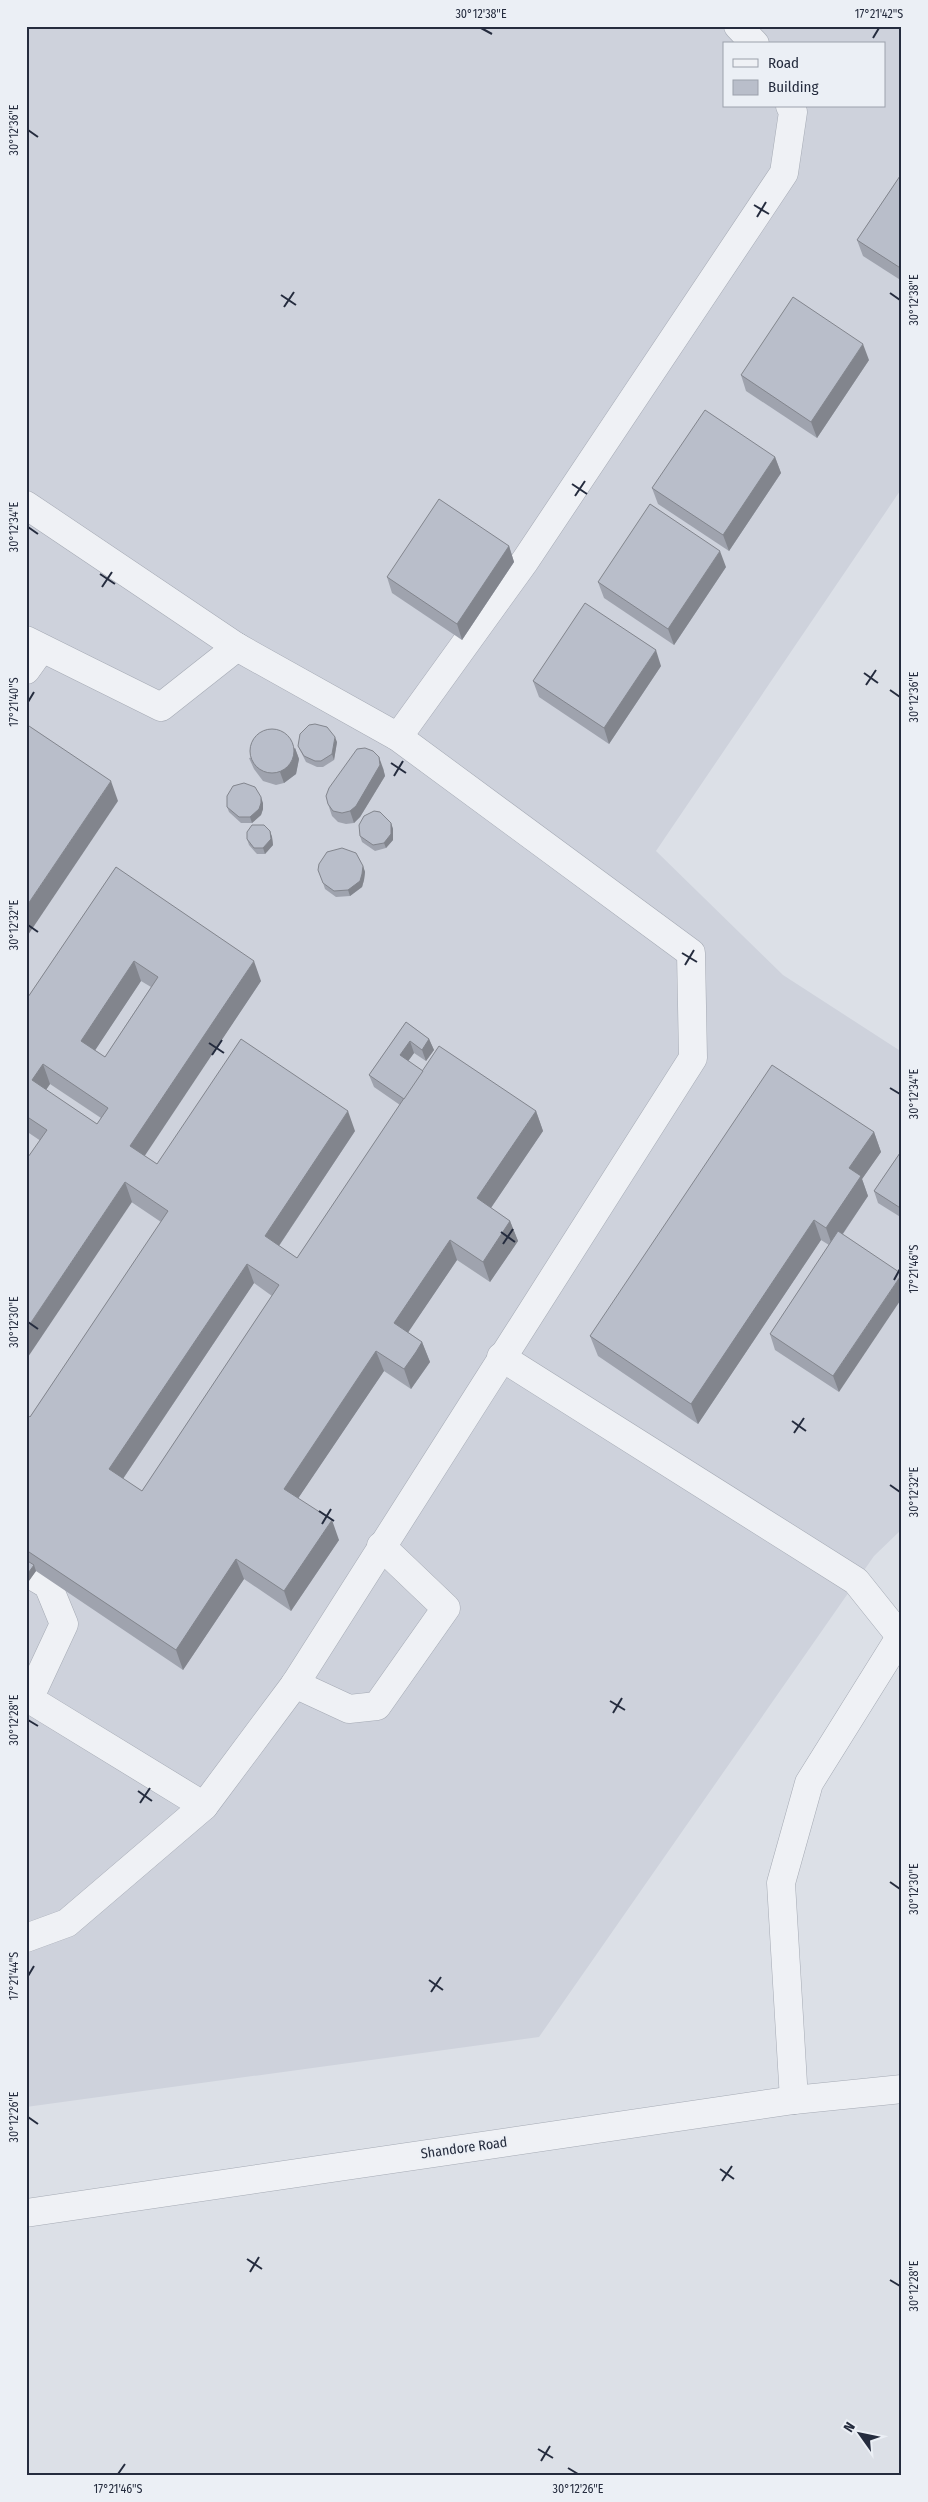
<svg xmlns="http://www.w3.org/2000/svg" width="928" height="2502" viewBox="0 0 928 2502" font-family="'Fira Sans Condensed',sans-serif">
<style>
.built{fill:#ced2dc;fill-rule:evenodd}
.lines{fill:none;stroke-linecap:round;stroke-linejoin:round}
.minor-casing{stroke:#a5aab4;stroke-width:29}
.minor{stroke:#eff1f5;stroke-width:28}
.wall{fill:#9fa3ae;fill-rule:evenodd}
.shaded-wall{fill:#82858d}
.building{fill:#b9beca;stroke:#82858d;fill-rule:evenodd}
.ticks{fill:none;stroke:#252c3e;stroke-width:2}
.labels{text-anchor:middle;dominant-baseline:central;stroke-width:4;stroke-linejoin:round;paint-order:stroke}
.street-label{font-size:14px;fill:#252c3e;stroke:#ebeff5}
.neatline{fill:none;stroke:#252c3e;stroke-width:2}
.ticks-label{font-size:12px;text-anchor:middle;fill:#252c3e}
</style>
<rect width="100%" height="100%" fill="#dce0e7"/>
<path class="built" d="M 26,26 L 902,26 L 902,488 L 656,851 L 783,975 L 902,1052 L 902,1529 L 874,1556 L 539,2037 L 26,2107 ZM 724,44 L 884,44 L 884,106 L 724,106 Z"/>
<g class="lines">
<g class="minor-casing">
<g id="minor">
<polyline points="738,26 755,44"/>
<polyline points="26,505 237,647 398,737 691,953 693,1058 295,1684 204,1806 67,1923 26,1938"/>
<polyline points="26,640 161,707 237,647"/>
<polyline points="26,670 41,649"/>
<polyline points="398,737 525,561 784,173 793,112 790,106"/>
<polyline points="501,1357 856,1581 900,1636"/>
<polyline points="26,1572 48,1585 64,1624 29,1699"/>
<polyline points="295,1684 349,1709 377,1706 446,1608 381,1546"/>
<polyline points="26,1697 204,1806"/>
<polyline points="794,2100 781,1883 809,1783 902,1634"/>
<polyline points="26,2213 794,2100 902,2089"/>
</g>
</g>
<use href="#minor" class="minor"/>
</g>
<g class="wall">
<polygon points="902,173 902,281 863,256 857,240"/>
<polygon points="869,360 817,438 746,391 741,375"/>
<polygon points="775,457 781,473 729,551 658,504 652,488"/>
<polygon points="509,546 514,562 462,640 392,593 387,577"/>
<polygon points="726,567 674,645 604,598 598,582"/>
<polygon points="661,666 609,744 539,697 533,681"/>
<polygon points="337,742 334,760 323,767 317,767 306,762 298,746"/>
<polygon points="295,748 299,759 296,774 284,783 276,785 263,781 254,769 249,758"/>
<polygon points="383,768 385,776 360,817 354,823 346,824 338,822 332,816 328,804"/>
<polygon points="263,803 263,809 261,815 252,823 241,823 229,812 227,807"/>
<polygon points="391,823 393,829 393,840 386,848 375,851 362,842 360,836"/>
<polygon points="270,831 272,837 273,845 265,854 257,854 249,845 247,839"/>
<polygon points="363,866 365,872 364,880 362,887 350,896 336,897 325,889 323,883"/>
<path d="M 116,867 L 261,981 L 144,1155 L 157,1164 L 355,1131 L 279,1246 L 297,1258 L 400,1105 L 374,1087 L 369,1075 L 406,1022 L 429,1039 L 434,1050 L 426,1061 L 414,1053 L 408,1061 L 423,1071 L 536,1111 L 543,1131 L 491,1208 L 510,1221 L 518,1241 L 490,1282 L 457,1260 L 408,1332 L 422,1342 L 430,1362 L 423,1372 L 411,1389 L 384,1371 L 298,1498 L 339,1540 L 291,1611 L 244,1579 L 183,1670 L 36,1571 L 26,1585 L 26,1414 L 30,1417 L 161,1222 L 26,1131 L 26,1000 ZM 141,981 L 151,987 L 105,1057 L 95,1050 ZM 50,1084 L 101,1118 L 97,1124 L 46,1090 ZM 254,1283 L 272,1296 L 142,1491 L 123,1479 Z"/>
<polygon points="874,1132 881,1152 862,1179 868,1196 843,1234 839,1392 775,1350 770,1334 829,1245 821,1240 698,1424 598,1356 590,1336"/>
<polygon points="902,1150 902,1218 878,1203 874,1191"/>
</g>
<g class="shaded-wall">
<polygon points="863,344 869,360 817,438 811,422"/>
<polygon points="775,457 781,473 729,551 723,535"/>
<polygon points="509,546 514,562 462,640 457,624"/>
<polygon points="720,551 726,567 674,645 668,629"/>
<polygon points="656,650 661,666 609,744 604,728"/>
<polygon points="335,737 337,742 334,760 332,754"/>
<polygon points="295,748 299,759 296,774 284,783 280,772"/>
<polygon points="379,757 383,768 385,776 360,817 354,823 350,811"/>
<polygon points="111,781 118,801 26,938 26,907"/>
<polygon points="261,797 263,803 263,809 261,815 252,823 250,817"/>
<polygon points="391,823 393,829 393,840 386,848 384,843"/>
<polygon points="270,831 272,837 273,845 265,854 263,848"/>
<polygon points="363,866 365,872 364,880 362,887 350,896 348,890"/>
<polygon points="134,961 141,981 88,1061 81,1041"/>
<polygon points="254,961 261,981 138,1166 130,1146"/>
<polygon points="429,1039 434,1050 426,1061 422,1050"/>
<polygon points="410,1041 414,1053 404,1067 400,1055"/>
<polygon points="43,1064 50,1084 39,1100 32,1080"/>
<polygon points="348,1111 355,1131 272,1256 265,1236"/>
<polygon points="536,1111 543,1131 484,1218 477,1198"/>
<polygon points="874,1132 881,1152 862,1179 868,1196 833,1248 826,1228 849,1168"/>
<polygon points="125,1182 132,1202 26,1360 26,1330"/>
<polygon points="814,1220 821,1240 698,1424 691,1404"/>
<polygon points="510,1221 518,1241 490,1282 483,1262"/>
<polygon points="450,1240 457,1260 401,1343 394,1323"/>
<polygon points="247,1264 254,1283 116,1489 109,1469"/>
<polygon points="902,1274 902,1298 839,1392 833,1376"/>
<polygon points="422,1342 430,1362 411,1389 404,1369"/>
<polygon points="376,1351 384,1371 291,1509 284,1489"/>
<polygon points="332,1520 339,1540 291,1611 284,1591"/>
<polygon points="236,1559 244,1579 183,1670 176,1650"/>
<polygon points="34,1565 36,1571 26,1585 26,1576"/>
</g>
<g class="building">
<polygon points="902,173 902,269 857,240"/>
<polygon points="793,297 863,344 811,422 741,375"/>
<polygon points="705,410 775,457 723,535 652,488"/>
<polygon points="439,499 509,546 457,624 387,577"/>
<polygon points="650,504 720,551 668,629 598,582"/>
<polygon points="585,603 656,650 604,728 533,681"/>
<polygon points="26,724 111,781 26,907"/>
<polygon points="315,724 327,727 335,737 332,754 321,761 315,761 304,756 298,746 300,734 309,725"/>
<circle cx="272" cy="751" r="22"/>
<polygon points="365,748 373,751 379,757 380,765 356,806 350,811 342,813 333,811 328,804 326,796 329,788 357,749"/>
<polygon points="244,783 255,787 261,797 261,803 259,809 250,817 239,817 227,807 227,796 233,786"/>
<polygon points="374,811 380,812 391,823 391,834 384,843 373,845 360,836 359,825 364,816"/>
<polygon points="252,825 264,825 270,831 271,839 263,848 254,848 247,839 247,832"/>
<polygon points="342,848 356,853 363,866 362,874 360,881 348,890 334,891 323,883 318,870 319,864 327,852"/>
<path d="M 116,867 L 254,961 L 130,1146 L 157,1164 L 241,1039 L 348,1111 L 265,1236 L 297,1258 L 439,1046 L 536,1111 L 477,1198 L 510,1221 L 483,1262 L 450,1240 L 394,1323 L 422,1342 L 416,1352 L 404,1369 L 376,1351 L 284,1489 L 332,1520 L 284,1591 L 236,1559 L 176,1650 L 26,1550 L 26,1414 L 30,1417 L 168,1211 L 125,1182 L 26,1330 L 26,1160 L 47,1130 L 26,1116 L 26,1000 ZM 134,961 L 158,977 L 105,1057 L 81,1041 ZM 43,1064 L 108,1108 L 97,1124 L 32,1080 ZM 247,1264 L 279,1285 L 142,1491 L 109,1469 Z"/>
<polygon points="406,1022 429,1039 422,1050 410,1041 400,1055 423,1071 404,1099 369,1075"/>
<polygon points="772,1065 874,1132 849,1168 861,1176 826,1228 814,1220 691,1404 590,1336"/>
<polygon points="902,1150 902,1209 874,1191"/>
<polygon points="838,1231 902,1274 833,1376 770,1334"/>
<polygon points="26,1560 34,1565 26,1576"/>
</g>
<path class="ticks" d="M 481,28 L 492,34M 873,38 L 879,28M 28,130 L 38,137M 754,205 L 769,214M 757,217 L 766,202M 890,293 L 900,300M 281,295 L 296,305M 284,307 L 294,292M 572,484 L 587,494M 575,496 L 585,481M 28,527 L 38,534M 100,574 L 115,584M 102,587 L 112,572M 864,673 L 878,683M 866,685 L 876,670M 890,690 L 900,697M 28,702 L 34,692M 391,763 L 406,773M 394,776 L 403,761M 28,925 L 38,932M 682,953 L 697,962M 685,965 L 694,950M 209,1043 L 224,1053M 212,1055 L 222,1040M 890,1088 L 900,1094M 501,1232 L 515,1242M 503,1244 L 513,1229M 894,1280 L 900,1269M 28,1322 L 38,1329M 792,1421 L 806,1431M 794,1433 L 804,1418M 890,1485 L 900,1492M 319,1511 L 334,1521M 322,1524 L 331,1509M 610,1701 L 625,1710M 613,1713 L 622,1698M 28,1720 L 38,1726M 138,1791 L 152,1801M 140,1803 L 150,1788M 890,1882 L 900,1889M 28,1976 L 34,1966M 429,1980 L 443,1990M 431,1992 L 441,1977M 28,2117 L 38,2124M 720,2169 L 734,2179M 722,2181 L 732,2166M 247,2259 L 262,2269M 250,2272 L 259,2257M 890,2280 L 900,2286M 538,2449 L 553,2458M 541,2461 L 550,2446M 568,2468 L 578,2474M 118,2474 L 125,2464"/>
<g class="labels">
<g class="street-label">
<text transform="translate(464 2148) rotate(-8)">Shandore Road</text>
</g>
</g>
<rect width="928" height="2502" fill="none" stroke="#ebeff5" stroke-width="55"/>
<rect x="723" y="42" width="162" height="65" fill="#ebeff5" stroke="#9ca1ac"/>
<rect x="733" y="59" width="25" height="8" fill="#eff1f5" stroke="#9ca1ac"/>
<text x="768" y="68" font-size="15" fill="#252c3e">Road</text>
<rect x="733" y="80" width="25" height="15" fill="#b9beca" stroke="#9ca1ac"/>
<text x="768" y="92" font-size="15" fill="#252c3e">Building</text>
<g transform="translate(860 2434) rotate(303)" stroke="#ebeff5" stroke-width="4" paint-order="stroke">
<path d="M0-4L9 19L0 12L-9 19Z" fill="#252c3e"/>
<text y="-8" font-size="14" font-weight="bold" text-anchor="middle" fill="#252c3e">N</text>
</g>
<rect x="28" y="28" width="872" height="2446" class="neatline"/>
<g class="ticks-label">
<text x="481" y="18">30°12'38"E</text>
<text x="879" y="18">17°21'42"S</text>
<text transform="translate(14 130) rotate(-90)" y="4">30°12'36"E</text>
<text transform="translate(914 300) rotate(-90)" y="4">30°12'38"E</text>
<text transform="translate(14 527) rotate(-90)" y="4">30°12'34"E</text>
<text transform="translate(914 697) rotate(-90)" y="4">30°12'36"E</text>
<text transform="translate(14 702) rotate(-90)" y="4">17°21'40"S</text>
<text transform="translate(14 925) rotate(-90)" y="4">30°12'32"E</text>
<text transform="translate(914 1094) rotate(-90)" y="4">30°12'34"E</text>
<text transform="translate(914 1269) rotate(-90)" y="4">17°21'46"S</text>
<text transform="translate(14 1322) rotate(-90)" y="4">30°12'30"E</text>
<text transform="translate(914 1492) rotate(-90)" y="4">30°12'32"E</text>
<text transform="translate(14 1720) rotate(-90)" y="4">30°12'28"E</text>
<text transform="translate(914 1889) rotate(-90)" y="4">30°12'30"E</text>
<text transform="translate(14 1976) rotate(-90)" y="4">17°21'44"S</text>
<text transform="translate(14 2117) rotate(-90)" y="4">30°12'26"E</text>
<text transform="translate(914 2286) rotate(-90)" y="4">30°12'28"E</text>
<text x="118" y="2493">17°21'46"S</text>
<text x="578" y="2493">30°12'26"E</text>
</g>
</svg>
